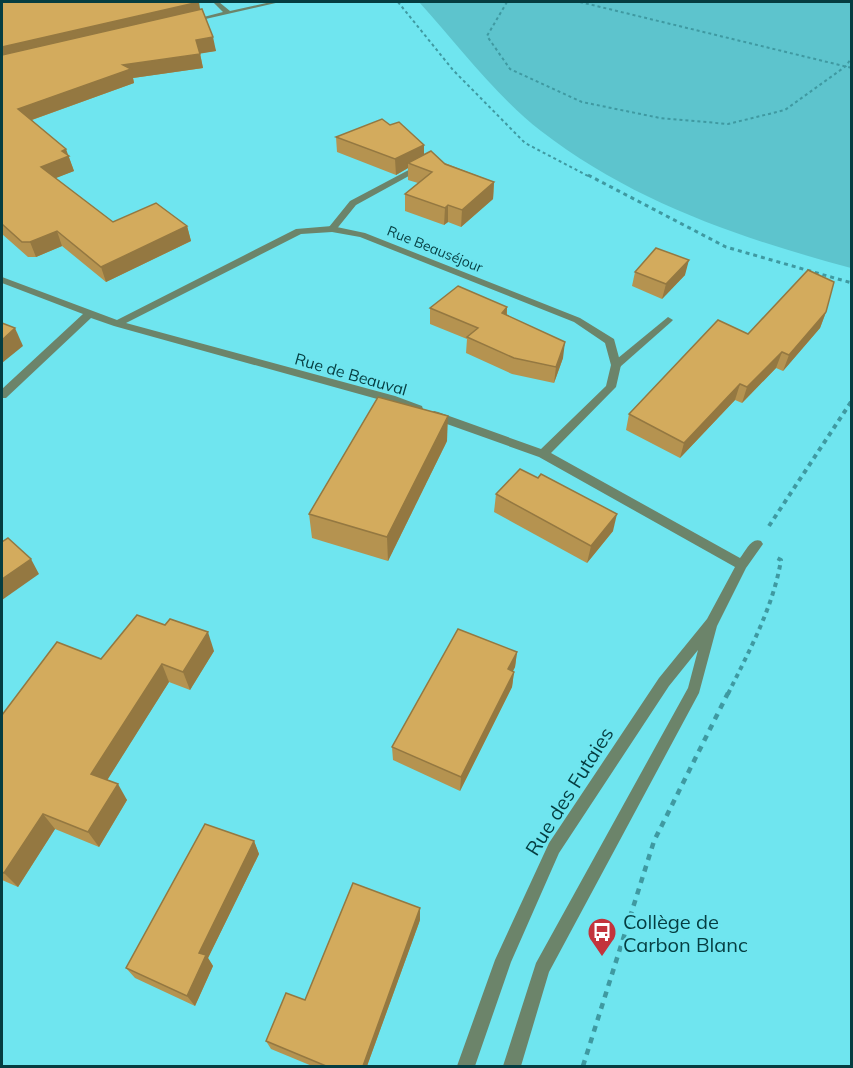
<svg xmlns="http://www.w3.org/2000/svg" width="853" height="1068" viewBox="0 0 853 1068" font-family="Mulish,sans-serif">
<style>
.green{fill:#5dc4cd}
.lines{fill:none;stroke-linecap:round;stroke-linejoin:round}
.path-far3{stroke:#3f99a1;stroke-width:2;stroke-dasharray:3 3;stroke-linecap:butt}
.path-far2{stroke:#3f99a1;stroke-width:3;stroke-dasharray:4 4;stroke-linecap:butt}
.path-far1{stroke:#3f99a1;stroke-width:4;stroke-dasharray:4.5 4.5;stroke-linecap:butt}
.path{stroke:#3f99a1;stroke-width:4.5;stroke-dasharray:6 6;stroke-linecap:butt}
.service{fill:#6c846a;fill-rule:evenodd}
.minor{fill:#6c846a;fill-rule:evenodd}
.wall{fill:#b59350}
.shaded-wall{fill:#947841}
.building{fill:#d3ab5d;stroke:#947841;stroke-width:1.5}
.labels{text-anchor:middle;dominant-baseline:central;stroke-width:4.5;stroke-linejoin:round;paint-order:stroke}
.far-street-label{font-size:14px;fill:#053d41;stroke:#6fe5ef}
.street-label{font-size:16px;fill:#053d41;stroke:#6fe5ef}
.near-street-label{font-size:20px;fill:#053d41;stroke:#6fe5ef}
.near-poi-label{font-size:20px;fill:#053d41;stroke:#6fe5ef;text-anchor:start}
</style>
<rect width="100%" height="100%" fill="#6fe5ef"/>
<path class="green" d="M 419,2 L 851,2 L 851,268 C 740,238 633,202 541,131 C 495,95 458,45 419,2 Z"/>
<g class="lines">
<g class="path-far3">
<polyline points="398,2 453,70 525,143 590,177"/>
<polyline points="507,2 487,36 510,69 582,102 660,118 728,124 785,110 846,66 852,57"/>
<polyline points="580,2 852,68"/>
</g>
<g class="path-far2">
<polyline points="588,175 726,247 852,283"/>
<polyline points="850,403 852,401"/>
</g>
<g class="path-far1">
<polyline points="769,526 851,402"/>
<path d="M 728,694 C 749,651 773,608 781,560 L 777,558"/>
</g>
<polyline class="path" points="583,1066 654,841 728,693"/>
<g class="service">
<polygon points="420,164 427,166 356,205 335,231 329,231 329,227 350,201"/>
<polygon points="668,317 673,320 671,322 620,367 612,367 612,363"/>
</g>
<g class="minor">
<polygon points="213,2 219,2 230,11 271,2 280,2 188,23 188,21 223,12"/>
<path d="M 332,226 L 365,233 L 580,318 L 614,339 L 621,365 L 616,387 L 551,453 L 740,558 C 746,551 751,537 761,541 L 763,544 L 746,568 L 717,626 L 699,693 L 549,972 L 521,1066 L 503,1066 L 536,963 L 688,688 L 698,650 L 669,686 L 559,853 L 511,962 L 475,1066 L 457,1066 L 495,960 L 549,843 L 659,678 L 707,619 L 735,567 L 539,457 L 430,418 L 429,415 L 434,411 L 438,412 L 541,449 L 606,386 L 611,365 L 605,343 L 574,322 L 360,237 L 332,232 L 301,234 L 126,323 L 395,396 L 422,406 L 423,409 L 422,412 L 418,413 L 388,402 L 114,326 L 91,318 L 6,398 L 2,398 L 2,389 L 83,314 L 2,283 L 2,277 L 117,320 L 296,229 Z"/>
</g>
</g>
<g class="wall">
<polygon points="2,2 200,9 216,51 200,53 203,68 133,78 134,83 32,120 68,155 74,171 55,178 113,222 187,226 191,241 106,282 62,246 36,257 28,257 2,234"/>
<polygon points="390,125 424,145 424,155 494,182 493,199 461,227 448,222 444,225 405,211 405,194 418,183 408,180 408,168 396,175 337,152 336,137"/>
<polygon points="635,272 685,275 662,299 632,286"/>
<polygon points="507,307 507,315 563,358 554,383 512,374 466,353 467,339 430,324 430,308"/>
<polygon points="826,312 820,328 783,371 776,368 742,403 735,400 680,458 626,430 629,414"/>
<polygon points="447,441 388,561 312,538 309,514"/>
<polygon points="496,494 613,531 587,563 494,512"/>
<polygon points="214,651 190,690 169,682 107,780 127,800 99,847 55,829 18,887 2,880 2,715 101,659"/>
<polygon points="517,652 515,667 513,671 514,672 512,687 460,791 393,760 392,747"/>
<polygon points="254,841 259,854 208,958 213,966 195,1006 135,978 126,968"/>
<polygon points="420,920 367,1066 312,1066 271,1049 266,1041 305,1000"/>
</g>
<g class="shaded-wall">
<polygon points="199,2 201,15 2,62 2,47"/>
<polygon points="213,37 216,51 198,54 196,40"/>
<polygon points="200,54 203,68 133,78 134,83 23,123 18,109 123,65"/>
<polygon points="424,145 424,160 408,163 408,168 396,175 395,159"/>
<polygon points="66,149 74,171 46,182 41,167 62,151"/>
<polygon points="494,182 493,199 461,227 462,210"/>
<polygon points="448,205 448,222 444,225 445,208"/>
<polygon points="187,226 191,241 106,282 101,267"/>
<polygon points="57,231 62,246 36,257 30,242"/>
<polygon points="689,260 685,275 662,299 666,284"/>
<polygon points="507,307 506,323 502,313"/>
<polygon points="826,312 820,328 783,371 789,355"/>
<polygon points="15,328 23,346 2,363 2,340"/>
<polygon points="565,342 563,358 554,383 556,367"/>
<polygon points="782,352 776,368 742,403 747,387"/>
<polygon points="740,384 735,400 680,458 684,443"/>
<polygon points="448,416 447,441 388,561 387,537"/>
<polygon points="617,514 613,531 587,563 591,546"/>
<polygon points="31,559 39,574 2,600 2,579"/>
<polygon points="208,632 214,651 190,690 183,672"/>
<polygon points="517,652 515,667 506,684 508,669"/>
<polygon points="162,664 169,682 101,790 91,774"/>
<polygon points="514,672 512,687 460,791 461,777"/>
<polygon points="118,784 127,800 99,847 88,832"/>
<polygon points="43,814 55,829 18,887 4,873"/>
<polygon points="254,841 259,854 208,958 213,966 195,1006 187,996 199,953"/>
<polygon points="420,908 420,920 367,1066 363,1066"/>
</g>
<g class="building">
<polygon points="2,2 199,2 2,47"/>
<polygon points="202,9 213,37 196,40 200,54 123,65 131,69 18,109 66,149 62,151 69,156 41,167 113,222 156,203 187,226 101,267 57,231 30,242 22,242 2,224 2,55"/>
<polygon points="382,119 390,125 399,122 424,145 395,159 336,137"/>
<polygon points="431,151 445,164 494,182 462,210 448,205 445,208 405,194 432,172 408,163"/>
<polygon points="656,248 689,260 666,284 635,272"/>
<polygon points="808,270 834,282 826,312 789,355 782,352 747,387 740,384 684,443 629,414 718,320 748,334"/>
<polygon points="458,286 507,307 502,313 565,342 556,367 514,358 467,337 478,328 430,308"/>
<polygon points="2,323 15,328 2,340"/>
<polygon points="378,397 448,416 387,537 309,514"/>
<polygon points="520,469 538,478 541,474 617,514 591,546 496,494"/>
<polygon points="8,538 31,559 2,579 2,542"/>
<polygon points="137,615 165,625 170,619 208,632 183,672 162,664 91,774 118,784 88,832 43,814 4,873 2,872 2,715 57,642 101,659"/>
<polygon points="458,629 517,652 508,669 514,672 461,777 392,747"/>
<polygon points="205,824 254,841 199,953 206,955 187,996 126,968"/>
<polygon points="353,883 420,908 363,1066 326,1066 266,1041 286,993 305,1000"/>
</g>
<defs>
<g id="bus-pin" transform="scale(1.5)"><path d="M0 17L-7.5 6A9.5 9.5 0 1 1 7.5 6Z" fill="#c3333c" stroke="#6fe5ef"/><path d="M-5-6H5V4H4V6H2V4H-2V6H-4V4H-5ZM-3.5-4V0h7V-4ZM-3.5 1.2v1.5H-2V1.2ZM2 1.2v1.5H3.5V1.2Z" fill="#fff"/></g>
</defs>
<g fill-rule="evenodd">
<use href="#bus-pin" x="602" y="932"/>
</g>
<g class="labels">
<g class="far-street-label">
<text transform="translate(435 249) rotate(22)">Rue Beauséjour</text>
</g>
<g class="street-label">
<text transform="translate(351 374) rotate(16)">Rue de Beauval</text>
</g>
<g class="near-street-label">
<text transform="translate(569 791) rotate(-58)">Rue des Futaies</text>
</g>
<g class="near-poi-label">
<text x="623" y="921">Collège de<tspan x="623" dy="23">Carbon Blanc</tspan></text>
</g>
</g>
<rect width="853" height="1068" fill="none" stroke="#053d41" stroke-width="6"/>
</svg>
